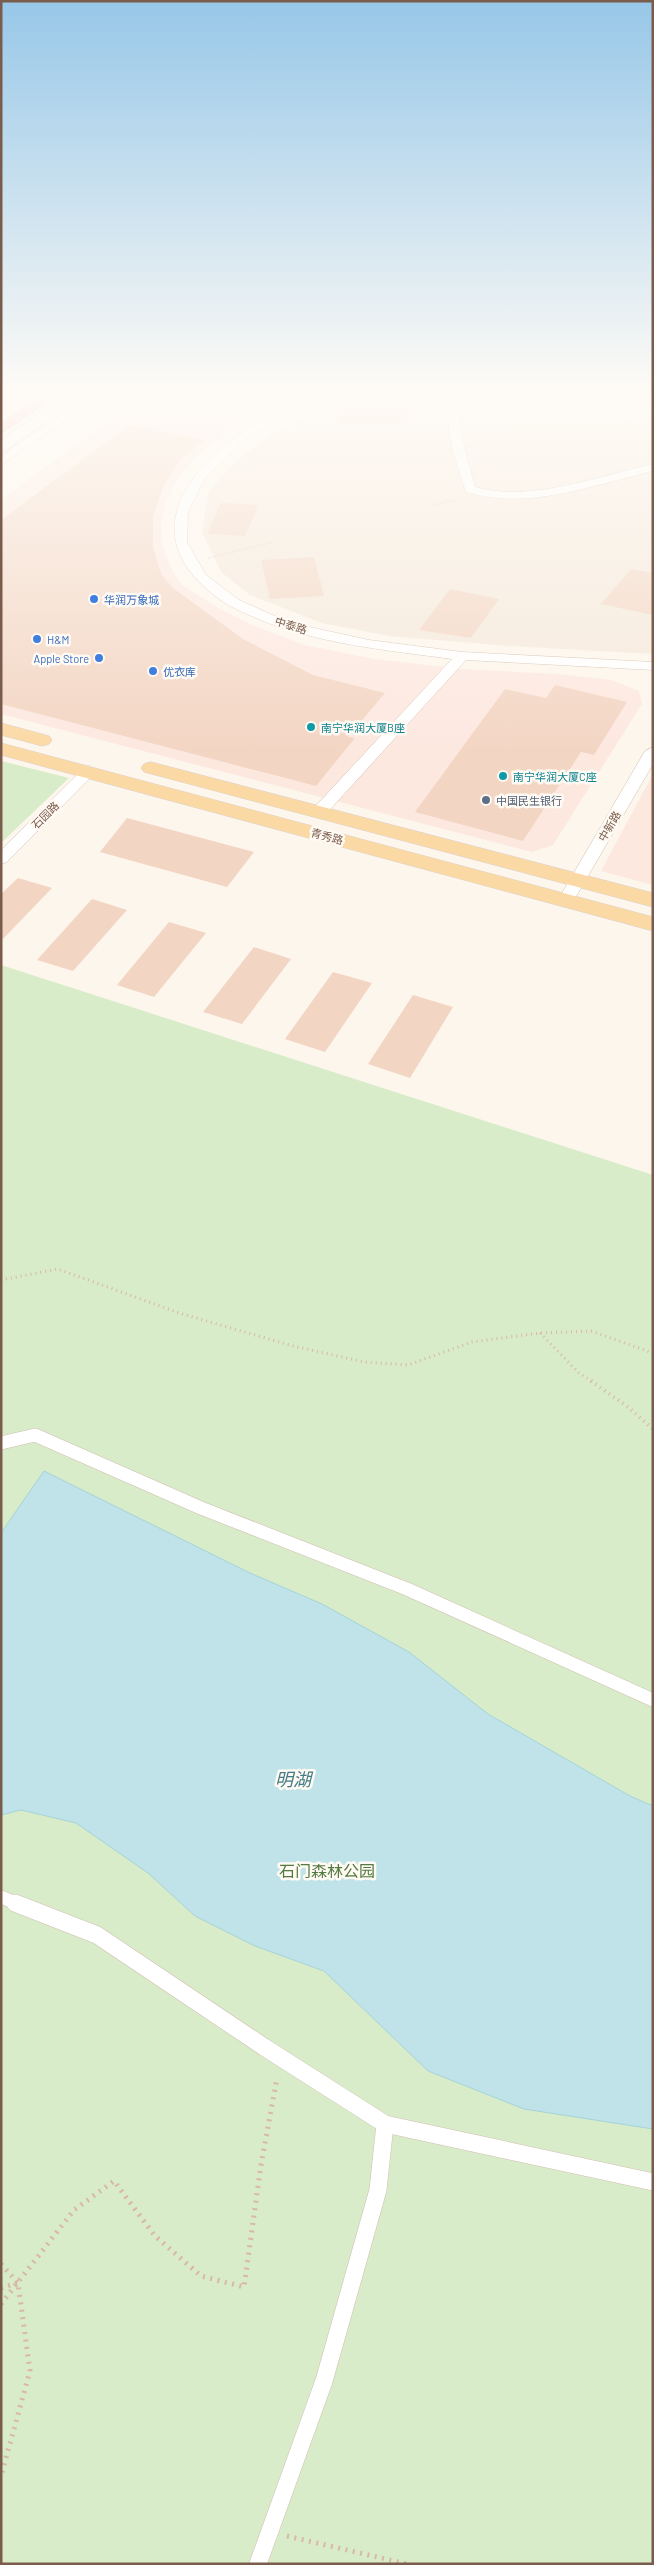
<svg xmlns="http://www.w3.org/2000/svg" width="654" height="2565" viewBox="0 0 654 2565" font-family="Barlow,'Noto Sans SC',sans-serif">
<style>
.residential{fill:#f5e8da}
.commercial{fill:#fde8e0}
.green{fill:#d8ecc9}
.water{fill:#bfe3e8;stroke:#a5d3da}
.building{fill:#f3d5c3}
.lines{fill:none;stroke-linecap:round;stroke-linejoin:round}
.lane-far1-casing{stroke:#d1beb0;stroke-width:14}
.lane-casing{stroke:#d1beb0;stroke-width:18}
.street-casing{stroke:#d1beb0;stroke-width:1}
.secondary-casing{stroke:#d6c0b0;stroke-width:1}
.primary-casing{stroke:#dad1cd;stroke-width:1}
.highway-casing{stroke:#dad1cd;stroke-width:1}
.path-far3{stroke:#d9b8a5;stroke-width:2;stroke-dasharray:0.5 2;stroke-linecap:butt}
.path-far2{stroke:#d9b8a5;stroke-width:3;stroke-dasharray:1 4;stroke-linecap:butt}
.path-far1{stroke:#d9b8a5;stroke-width:4;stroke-dasharray:1 4.5;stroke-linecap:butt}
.path{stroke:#d9b8a5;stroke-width:5;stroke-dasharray:2 5.5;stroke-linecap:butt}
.lane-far1{stroke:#fff;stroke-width:13}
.lane{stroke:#fff;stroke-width:17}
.street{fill:#fff;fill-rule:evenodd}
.secondary{fill:#fff;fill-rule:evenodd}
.primary{fill:#fbd9a5;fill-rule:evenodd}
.highway{fill:#f7b7a3;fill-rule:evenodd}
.shop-dot{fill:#3f7fe0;stroke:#fffaf3;stroke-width:2}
.culture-dot{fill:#0f9aa8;stroke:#fffaf3;stroke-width:2}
.service-dot{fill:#5c6f8a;stroke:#fffaf3;stroke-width:2}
.labels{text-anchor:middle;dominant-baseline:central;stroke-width:5;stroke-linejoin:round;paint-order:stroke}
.far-shop-label{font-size:11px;fill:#366cbe;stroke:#fffaf3;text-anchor:start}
.far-street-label{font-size:11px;fill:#7a5c4d;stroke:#fffaf3}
.far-culture-label{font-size:11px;fill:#0d838f;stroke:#fffaf3;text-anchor:start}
.far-service-label{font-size:11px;fill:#4e5e75;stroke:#fffaf3;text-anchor:start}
.near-park-label{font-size:16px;fill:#537a41;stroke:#fffaf3}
.near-water-label{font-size:18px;font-style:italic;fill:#437c86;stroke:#fffaf3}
</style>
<rect width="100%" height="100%" fill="#fdf6ec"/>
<polygon class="residential" points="368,392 507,392 594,409 653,427 653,654 510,646 389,636 322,623 250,595 221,572 202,532 208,493 234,463 273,433 324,409"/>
<g class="commercial">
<polygon points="148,392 299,392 277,401 239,424 201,452 179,476 166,502 161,526 163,547 173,572 182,585 218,608 254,626 304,645 374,659 462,669 557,674 611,680 639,691 642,704 553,845 532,852 1,714 1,500"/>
<polygon points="653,774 653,885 601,871"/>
</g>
<g class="green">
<polygon points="1,761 69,778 1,843"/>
<polygon points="1,965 653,1175 653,2564 1,2564"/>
</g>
<polygon class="water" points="44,1471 250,1573 322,1604 409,1652 488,1714 630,1796 653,1806 653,2129 524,2109 428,2071 324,1971 255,1946 195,1916 148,1873 76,1823 21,1810 1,1815 1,1533"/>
<g class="building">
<polygon points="406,403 408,423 341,424 341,405"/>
<polygon points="130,425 205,440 181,459 163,487 153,516 153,547 161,574 173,588 243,639 313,675 385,693 348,737 355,738 316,786 1,704 1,520"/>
<polygon points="221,503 259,505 245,536 207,534"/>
<polygon points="314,557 324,596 270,599 261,560"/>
<polygon points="631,569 653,573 653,615 601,604"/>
<polygon points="450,589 499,599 471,638 419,630"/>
<polygon points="555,685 627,702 594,755 581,752 523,841 415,812 505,689 546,698"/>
<polygon points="127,818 254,852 227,887 100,852"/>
<polygon points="18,878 52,888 1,941 1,894"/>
<polygon points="92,899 127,910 73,971 37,960"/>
<polygon points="169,922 206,933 154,997 117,985"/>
<polygon points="254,947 291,959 242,1024 203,1012"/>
<polygon points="333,972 372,983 325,1052 285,1039"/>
<polygon points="413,995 453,1007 410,1078 368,1064"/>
</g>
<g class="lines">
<g class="lane-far1-casing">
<g id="lane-far1">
<polyline points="1,1443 35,1435 201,1508 407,1589 653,1700"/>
<polyline points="1,1897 18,1904"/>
</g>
</g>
<g class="lane-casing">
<g id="lane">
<polyline points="15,1903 97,1935 264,2047 385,2124 653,2182"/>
<polyline points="258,2564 324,2381 378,2190 385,2124"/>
</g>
</g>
<g class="street-casing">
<g id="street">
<polygon points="92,392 105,392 1,465 1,456"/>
<path d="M 315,392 L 330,392 L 296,408 L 246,438 L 205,478 L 188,512 L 187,542 L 206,575 L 239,600 L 291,623 L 369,640 L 462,652 L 653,662 L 653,670 L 466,660 L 325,815 L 313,815 L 311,812 L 313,809 L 452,659 C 386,650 317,644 256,618 C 247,614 237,610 228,605 C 102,523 227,429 315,392 Z"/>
<path d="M 443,392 L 454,392 L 465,451 L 475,487 C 529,503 600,476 653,464 L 653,471 C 593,485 527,511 466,492 L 453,451 Z"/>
<path d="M 541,392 C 579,392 616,401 653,412 L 653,419 L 618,409 Z"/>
<polygon points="653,747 653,764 574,900 572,904 560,904 558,900 645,751"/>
<polygon points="89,766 97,771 94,774 7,862 1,864 1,850 84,768"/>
</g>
</g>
<g class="secondary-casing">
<g id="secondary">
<polygon points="1,392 15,392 1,401"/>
<polygon points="69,392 86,392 6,450 1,451 1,440"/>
</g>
</g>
<g class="primary-casing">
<g id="primary">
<polygon points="1,723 49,736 52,740 49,744 42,746 1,735"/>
<polygon points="1,743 653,917 653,931 1,755"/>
<polygon points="151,762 653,893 653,907 144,772 141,768 144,764"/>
</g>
</g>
<g class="highway-casing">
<polygon id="highway" points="46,392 63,392 1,434 1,423"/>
</g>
<g class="path-far3">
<polyline points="433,505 460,499"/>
<polyline points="208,558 273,542"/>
</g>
<g class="path-far2">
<polyline points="1,1280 58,1269 179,1313 293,1346 364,1362 408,1365 472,1342 540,1333 591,1331 653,1353"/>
<polyline points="540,1333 579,1373 593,1382"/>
</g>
<polyline class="path-far1" points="591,1381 628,1407 653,1429"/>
<g class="path">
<polyline points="1,2264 18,2283 30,2371 1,2476"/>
<polyline points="1,2288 17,2283"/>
<polyline points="1,2304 74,2210 114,2181 155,2236 201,2276 244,2287 261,2165 277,2078"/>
<polyline points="287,2536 407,2564"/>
</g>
<use href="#lane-far1" class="lane-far1"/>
<use href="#lane" class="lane"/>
<use href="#street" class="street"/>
<use href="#secondary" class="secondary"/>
<use href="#primary" class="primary"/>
<use href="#highway" class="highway"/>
</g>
<linearGradient id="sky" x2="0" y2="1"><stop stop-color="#97c7e8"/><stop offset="0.52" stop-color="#fefbf6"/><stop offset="1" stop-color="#fefbf6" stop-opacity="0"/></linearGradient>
<rect width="654" height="752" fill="url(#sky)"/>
<g class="shop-dot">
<circle cx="94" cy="599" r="5"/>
<circle cx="37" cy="639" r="5"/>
<circle cx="99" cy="658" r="5"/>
<circle cx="153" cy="671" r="5"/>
</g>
<g class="culture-dot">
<circle cx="311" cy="727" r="5"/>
<circle cx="503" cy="776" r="5"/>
</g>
<circle class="service-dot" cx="486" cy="800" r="5"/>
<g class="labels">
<g class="far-shop-label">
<text x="104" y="599">华润万象城</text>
<text x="47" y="639">H&amp;M</text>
<text x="89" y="658" text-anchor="end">Apple Store</text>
<text x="163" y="671">优衣库</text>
</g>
<g class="far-street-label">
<text transform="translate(291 625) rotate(17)">中泰路</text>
<text transform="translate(45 815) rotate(-45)">石园路</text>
<text transform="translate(609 826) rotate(-60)">中新路</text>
<text transform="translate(327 836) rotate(15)">青秀路</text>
</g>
<g class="far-culture-label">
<text x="321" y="727">南宁华润大厦B座</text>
<text x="513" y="776">南宁华润大厦C座</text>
</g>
<g class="far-service-label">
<text x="496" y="800">中国民生银行</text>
</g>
<g class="near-park-label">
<text x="327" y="1870">石门森林公园</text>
</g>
<g class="near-water-label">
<text x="293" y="1779">明湖</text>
</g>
</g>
<rect width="654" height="2565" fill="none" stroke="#7a5c4d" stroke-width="5"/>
</svg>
